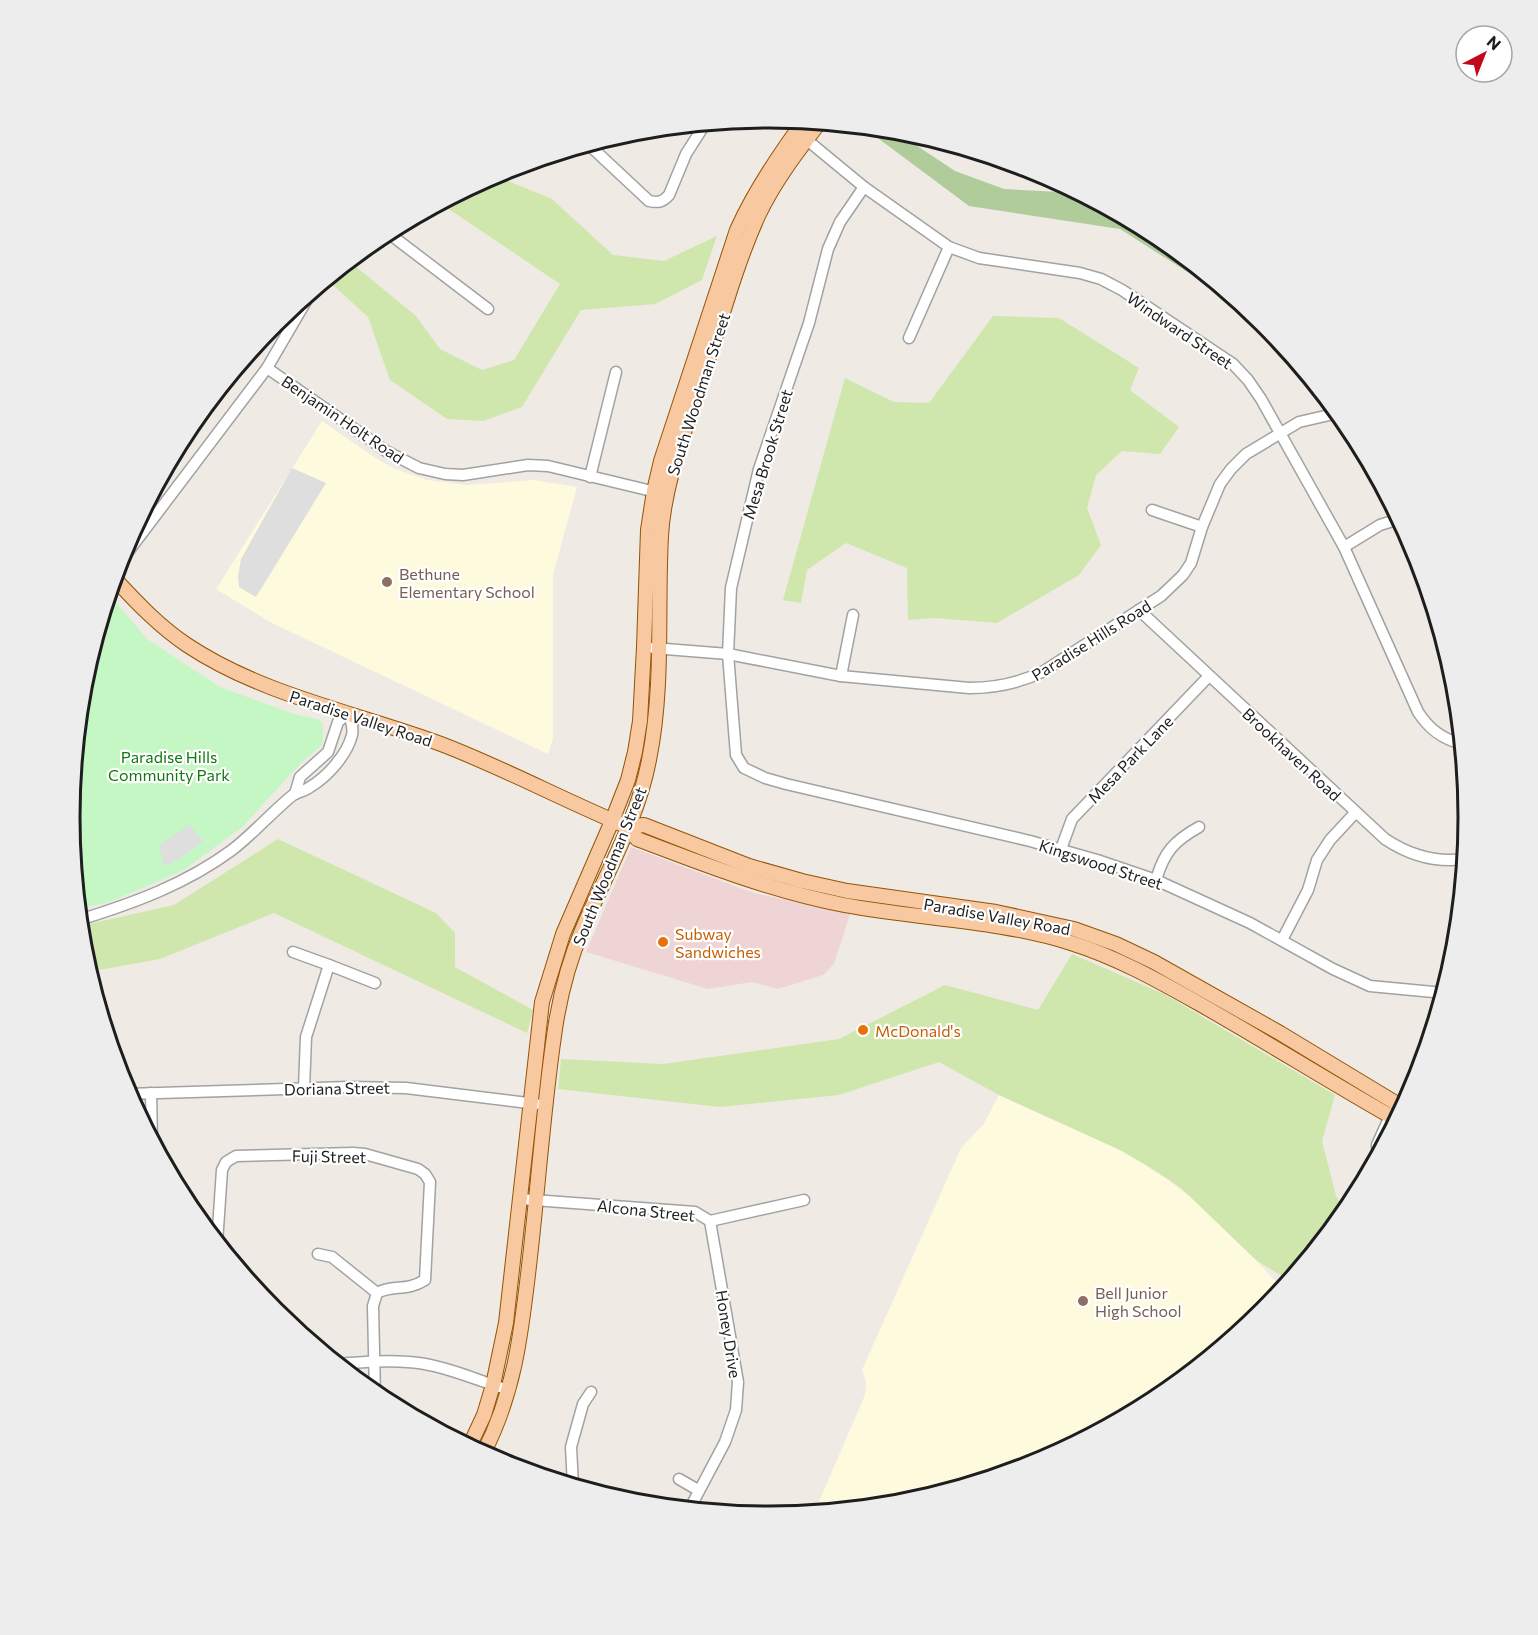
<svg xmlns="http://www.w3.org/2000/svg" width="1538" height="1635" viewBox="0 0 1538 1635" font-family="Commissioner,sans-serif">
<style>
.commercial{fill:#efd4d6}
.education{fill:#fefade}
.grass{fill:#cfe7ac}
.forest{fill:#afcc9a}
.park{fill:#c4f7c3}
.parking{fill:#dedede}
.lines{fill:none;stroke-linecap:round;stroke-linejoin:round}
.minor-casing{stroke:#a2a2a2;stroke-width:13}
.major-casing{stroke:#925406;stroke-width:16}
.minor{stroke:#fff;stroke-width:10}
.major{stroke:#f8c8a0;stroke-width:14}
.education-dot{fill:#8d6e63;stroke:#fff;stroke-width:2}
.food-dot{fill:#e8710a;stroke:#fff;stroke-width:2}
.labels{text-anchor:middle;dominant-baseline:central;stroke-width:4.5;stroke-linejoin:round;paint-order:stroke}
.street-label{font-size:16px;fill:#1e1e1e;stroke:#fff}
.education-label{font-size:16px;fill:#785e54;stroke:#fff;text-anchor:start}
.park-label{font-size:16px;fill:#127810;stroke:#fff}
.food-label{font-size:16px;fill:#c56008;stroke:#fff;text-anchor:start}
.rim{fill:none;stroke:#1e1e1e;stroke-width:3}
</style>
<rect width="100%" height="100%" fill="#efeae4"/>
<polygon class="commercial" points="631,847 751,892 850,914 834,964 823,975 778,989 752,982 708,989 586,952"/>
<g class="education">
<polygon points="322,421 374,457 393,468 427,480 467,485 533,480 577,487 553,575 553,738 548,754 270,622 216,589"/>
<polygon points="999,1095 1120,1150 1166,1178 1194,1200 1256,1260 1283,1290 1264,1313 1158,1400 1037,1464 905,1504 814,1513 865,1395 866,1381 862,1370 961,1148 983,1125"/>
</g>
<g class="grass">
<polygon points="493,175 552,199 613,255 664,261 717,236 702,280 655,304 581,310 522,407 483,421 447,419 390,380 368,317 331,283 336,272 349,261 416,316 440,349 482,370 514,360 560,284 440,203"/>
<polygon points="993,316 1059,318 1139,368 1130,390 1179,427 1160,454 1122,451 1096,475 1087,508 1101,545 1079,575 997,623 935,618 908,620 907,568 846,543 807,570 801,603 783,600 845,378 894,402 929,403"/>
<polygon points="278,839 436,913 455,933 455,967 533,1010 527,1033 274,913 160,959 88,972 82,954 80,926 174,905"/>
<polygon points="1072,954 1164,994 1335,1095 1322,1141 1336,1196 1346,1213 1290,1281 1256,1260 1181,1188 1143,1163 1120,1150 999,1095 939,1062 839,1095 720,1107 558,1089 561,1059 663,1064 839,1039 945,985 1038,1010"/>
</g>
<polygon class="forest" points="863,127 893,130 955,171 1004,189 1078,193 1158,236 1258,317 1120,229 969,206"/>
<polygon class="park" points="109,594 147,639 220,687 294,714 317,719 323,724 323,744 301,763 242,827 184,870 107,903 78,908 69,817 83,681"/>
<g class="parking">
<polygon points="292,468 326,483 256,597 239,587 238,577 241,559"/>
<polygon points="190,825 203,841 178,860 164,866 159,845"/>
</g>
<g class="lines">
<g class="minor-casing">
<g id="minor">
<path d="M 801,135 L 864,187 L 949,247 L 979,258 L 1080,273 L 1101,279 L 1122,290 L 1233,364 L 1248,380 L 1261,399 L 1344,547 L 1418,712 C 1429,729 1442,739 1462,744"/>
<path d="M 588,144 L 649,201 C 658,203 663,202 669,195 L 686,154 L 705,124"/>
<polyline points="864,187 840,222 828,249 809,323 759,469 731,588 728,654 736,755 744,768 765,778 786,784 1030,841 1097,860 1156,880 1250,923 1333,969 1370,986 1444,993"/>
<polyline points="387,232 488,309"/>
<polyline points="909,338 949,247"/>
<polyline points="267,368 386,451 419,468 445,474 463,475 528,465 548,466 660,493"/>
<polyline points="590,477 616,372"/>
<polyline points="1152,510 1202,527"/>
<polyline points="1344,547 1380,525 1399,519"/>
<polyline points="118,565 267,368 312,291"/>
<path d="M 1139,610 L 1385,839 C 1409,855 1436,863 1465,859"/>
<path d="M 653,648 L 728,654 L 841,676 L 969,688 C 995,688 1020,683 1044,671 L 1161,596 L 1183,575 L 1191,563 L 1202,527 L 1220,484 L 1231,469 L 1246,454 L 1299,422 L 1338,413"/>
<polyline points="841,676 853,615"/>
<polyline points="295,794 300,777 328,752 338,722 349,713"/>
<polyline points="1061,849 1072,819 1209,676"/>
<path d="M 1156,880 C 1164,852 1174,841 1199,827"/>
<path d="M 79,920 C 134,903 186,884 232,850 C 254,833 272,812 293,795 C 298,792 305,791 310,787 C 327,777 347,755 352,735 C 354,728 350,719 349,713"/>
<polyline points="1282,940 1308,890 1317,860 1330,840 1355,813"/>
<polyline points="293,952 329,965"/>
<polyline points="304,1088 306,1037 329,965 375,983"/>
<polyline points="151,1093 152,1141"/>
<polyline points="127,1094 348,1087 406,1088 536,1104"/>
<polyline points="1378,1156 1377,1145 1390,1116"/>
<polyline points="520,1199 695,1212 710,1221"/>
<polyline points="710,1221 804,1200"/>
<path d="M 217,1243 L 222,1170 L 226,1162 L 236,1156 L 353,1153 L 365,1154 L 418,1169 L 425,1174 L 430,1182 L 425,1280 C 406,1292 393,1284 377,1293"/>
<polyline points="318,1254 332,1257 377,1293"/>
<path d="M 337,1364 C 366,1362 396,1359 425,1364 C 454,1369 481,1382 509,1390"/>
<polyline points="375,1395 373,1306 377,1293"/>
<polyline points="679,1479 698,1490"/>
<polyline points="573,1486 571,1447 583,1404 591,1392"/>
<polyline points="689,1510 725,1442 736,1410 738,1382 710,1221"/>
</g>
</g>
<g class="major-casing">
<g id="major">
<path d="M 114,578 C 136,602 160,627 187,645 C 262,695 357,713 441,744 C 504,768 565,801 628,827 L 637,839 C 705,865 772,891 844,905 C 919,919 998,920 1071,943 C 1116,957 1157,980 1198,1003 C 1265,1041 1330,1082 1397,1120"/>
<polyline points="628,827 644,825 749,866 802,881 847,891 996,912 1074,929 1116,944 1154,962 1280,1033 1404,1108"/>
<path d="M 469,1447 L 484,1415 L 493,1385 L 506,1323 L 542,1002 L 563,934 L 612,821 L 628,780 L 635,752 L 640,721 L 644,647 L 648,530 L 654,491 L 661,461 L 737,230 C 755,190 778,156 804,121"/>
<path d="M 483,1454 C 515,1392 521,1334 529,1266 C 538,1189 543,1112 554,1036 C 559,999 568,963 583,928 C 606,873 638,819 649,760 C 664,686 657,611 661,536 C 664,485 683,436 699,388 C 718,332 734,269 758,216 C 774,182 797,152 820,122"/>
</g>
</g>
<use href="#minor" class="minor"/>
<use href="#major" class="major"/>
</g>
<g class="education-dot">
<circle cx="387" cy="582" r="6"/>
<circle cx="1083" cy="1301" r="6"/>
</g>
<g class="food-dot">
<circle cx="663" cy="942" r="6"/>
<circle cx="863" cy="1030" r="6"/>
</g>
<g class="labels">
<g class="street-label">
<text transform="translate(1180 330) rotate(34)">Windward Street</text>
<text transform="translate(698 394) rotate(-72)">South Woodman Street</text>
<text transform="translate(343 419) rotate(34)">Benjamin Holt Road</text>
<text transform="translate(767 454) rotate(-73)">Mesa Brook Street</text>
<text transform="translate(1091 640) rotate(-32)">Paradise Hills Road</text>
<text transform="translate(361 718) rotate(18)">Paradise Valley Road</text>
<text transform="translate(1292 754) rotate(43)">Brookhaven Road</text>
<text transform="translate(1130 759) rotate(-46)">Mesa Park Lane</text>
<text transform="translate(1101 864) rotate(18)">Kingswood Street</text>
<text transform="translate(609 866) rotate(-68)">South Woodman Street</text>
<text transform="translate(997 916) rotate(10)">Paradise Valley Road</text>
<text transform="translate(337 1088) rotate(-1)">Doriana Street</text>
<text transform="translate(329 1156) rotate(1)">Fuji Street</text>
<text transform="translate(646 1210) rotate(6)">Alcona Street</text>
<text transform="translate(729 1334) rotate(81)">Honey Drive</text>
</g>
<g class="education-label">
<text x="399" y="573">Bethune<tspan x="399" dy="18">Elementary School</tspan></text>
<text x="1095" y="1292">Bell Junior<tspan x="1095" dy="18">High School</tspan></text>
</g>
<g class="park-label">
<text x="169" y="756">Paradise Hills<tspan x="169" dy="18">Community Park</tspan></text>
</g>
<g class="food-label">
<text x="675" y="933">Subway<tspan x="675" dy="18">Sandwiches</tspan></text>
<text x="875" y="1030">McDonald's</text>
</g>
</g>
<path d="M0 0H1538V1635H0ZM80 817a689 689 0 1 1 1378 0a689 689 0 1 1-1378 0Z" fill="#ededed" fill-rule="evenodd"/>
<path class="rim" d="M80 817a689 689 0 1 1 1378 0a689 689 0 1 1-1378 0Z"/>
<g transform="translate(1484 54) rotate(42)"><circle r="28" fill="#ffffff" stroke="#a5a5a5" stroke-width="1.5"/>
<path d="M0-4.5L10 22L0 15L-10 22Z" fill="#c4081c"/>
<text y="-9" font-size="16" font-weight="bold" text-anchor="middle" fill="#1e1e1e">N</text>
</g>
</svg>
